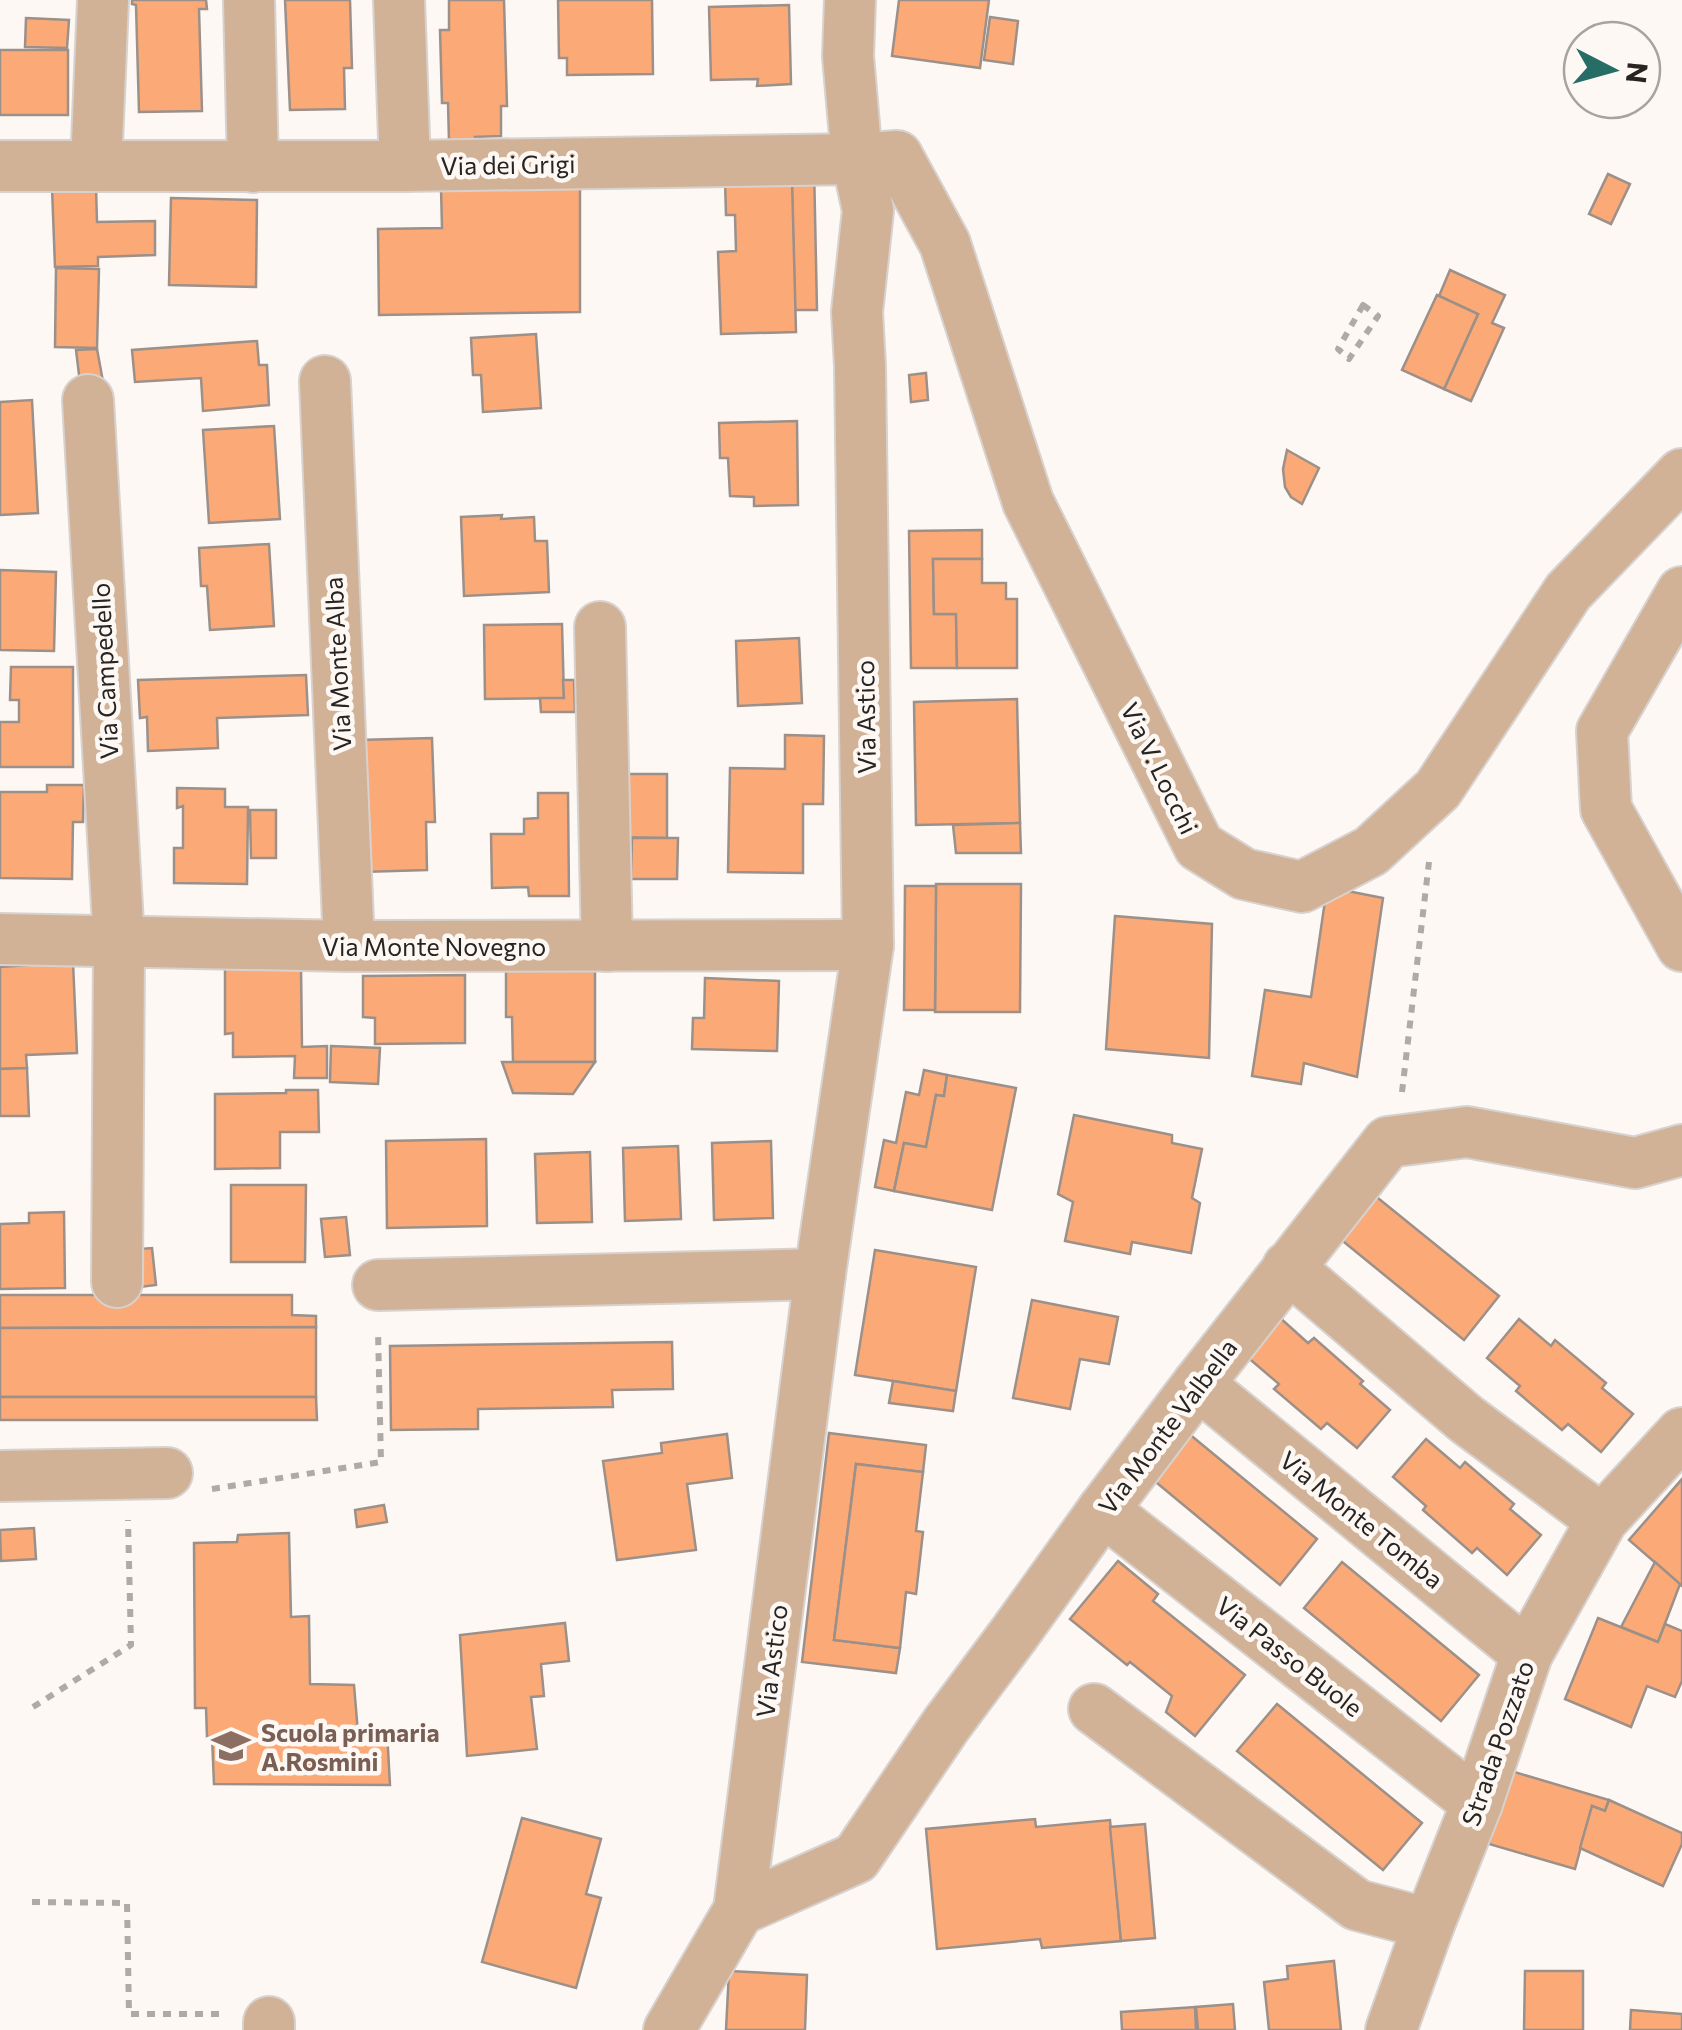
<svg xmlns="http://www.w3.org/2000/svg" width="1682" height="2030" viewBox="0 0 1682 2030" font-family="Commissioner,sans-serif">
<style>
.building{fill:#fbaa77;stroke:#9c9089;stroke-width:2.5}
.lines{fill:none;stroke-linecap:round;stroke-linejoin:round}
.minor-casing{stroke:#d7d2cf;stroke-width:54}
.path{stroke:#afaaa7;stroke-width:6;stroke-dasharray:8 8;stroke-linecap:butt}
.minor{stroke:#d1b296;stroke-width:50}
.labels{text-anchor:middle;dominant-baseline:central;stroke-width:9;stroke-linejoin:round;paint-order:stroke}
.street-label{font-size:25px;fill:#282421;stroke:#fef8f5}
.education-label{font-size:25px;font-weight:bold;fill:#785e54;stroke:#fef8f5;text-anchor:start}
</style>
<rect width="100%" height="100%" fill="#fef8f5"/>
<g class="building">
<polygon points="132,0 206,0 207,9 199,9 202,111 139,112 136,5 132,4"/>
<polygon points="285,0 350,0 352,68 344,68 345,109 290,110"/>
<polygon points="449,0 504,0 507,106 501,106 501,136 475,137 476,141 449,142 448,103 442,103 440,30 449,30"/>
<polygon points="558,0 652,0 653,74 567,75 567,58 559,58"/>
<polygon points="899,0 989,0 980,68 892,56"/>
<polygon points="789,5 791,84 757,86 758,79 711,80 709,7"/>
<polygon points="990,17 1018,21 1013,64 984,60"/>
<polygon points="26,18 69,20 67,48 25,47"/>
<rect x="0" y="50" width="68" height="65"/>
<polygon points="791,166 814,166 817,310 795,310"/>
<polygon points="1608,174 1630,184 1611,224 1589,214"/>
<polygon points="792,179 796,332 721,334 718,252 736,251 735,215 726,215 725,180"/>
<polygon points="580,186 580,312 379,315 378,229 442,228 441,188"/>
<polygon points="96,187 97,222 155,221 155,255 98,257 98,266 55,267 52,188"/>
<polygon points="171,198 257,200 256,287 169,285"/>
<polygon points="56,268 99,269 97,348 55,347"/>
<polygon points="1450,270 1505,295 1492,323 1504,328 1471,401 1444,389 1478,314 1439,296"/>
<polygon points="1437,295 1478,314 1444,389 1402,370"/>
<polygon points="536,334 541,408 483,412 481,375 473,375 471,338"/>
<polygon points="257,341 259,365 267,365 269,405 203,411 201,378 135,382 132,350"/>
<polygon points="97,349 104,387 81,391 76,350"/>
<polygon points="926,373 928,400 911,402 909,375"/>
<polygon points="32,400 38,513 0,515 0,402"/>
<polygon points="797,421 798,505 754,506 754,497 730,496 728,458 720,458 719,423"/>
<polygon points="274,426 280,519 209,523 203,430"/>
<polygon points="1287,450 1319,468 1302,504 1291,497 1285,487 1283,469"/>
<polygon points="502,515 501,519 534,517 535,541 547,541 549,592 464,596 461,517"/>
<polygon points="982,530 982,559 933,559 934,614 956,614 957,668 911,668 909,531"/>
<polygon points="269,544 274,626 210,630 207,586 201,586 199,548"/>
<polygon points="933,559 982,559 982,583 1006,583 1006,599 1017,599 1017,668 957,668 956,614 934,614"/>
<polygon points="0,570 56,572 54,651 0,650"/>
<polygon points="562,624 564,698 485,699 484,625"/>
<polygon points="799,638 802,703 738,706 736,641"/>
<polygon points="11,667 73,667 73,767 0,767 0,722 19,722 19,700 10,700"/>
<polygon points="306,675 308,715 217,718 218,748 148,751 147,717 140,718 138,680"/>
<polygon points="563,680 574,680 575,712 541,712 540,698 564,698"/>
<polygon points="1017,699 1020,823 916,825 914,702"/>
<polygon points="785,735 824,736 823,804 803,804 803,873 728,872 730,768 785,769"/>
<polygon points="432,738 435,822 426,822 427,870 362,872 358,740"/>
<polygon points="609,774 667,774 667,838 609,837"/>
<polygon points="47,785 84,785 83,822 73,822 72,879 0,878 0,792 47,792"/>
<polygon points="177,788 225,789 225,807 248,807 247,884 174,883 174,848 183,848 183,806 177,808"/>
<polygon points="538,793 568,793 569,896 529,896 528,887 492,888 491,834 524,834 524,819 538,818"/>
<polygon points="250,810 276,810 276,858 251,858"/>
<polygon points="1020,823 1021,853 956,853 953,825"/>
<polygon points="632,838 678,838 677,879 631,879"/>
<polygon points="936,884 1021,884 1020,1012 935,1012"/>
<polygon points="905,886 936,886 935,1010 904,1010"/>
<polygon points="1327,887 1383,898 1357,1077 1304,1063 1301,1084 1252,1076 1265,990 1311,997"/>
<polygon points="1115,916 1212,924 1209,1058 1106,1049"/>
<polygon points="73,962 77,1053 26,1055 27,1068 0,1069 0,967"/>
<polygon points="301,967 302,1047 327,1046 327,1078 294,1078 295,1056 233,1057 233,1033 225,1034 225,968"/>
<polygon points="506,971 595,971 595,1062 513,1062 512,1017 506,1017"/>
<polygon points="465,975 465,1043 375,1044 375,1018 363,1017 363,976"/>
<polygon points="705,978 779,981 777,1051 692,1049 693,1018 704,1018"/>
<polygon points="331,1046 380,1048 378,1084 330,1082"/>
<polygon points="502,1062 595,1062 573,1094 513,1093"/>
<polygon points="27,1068 29,1116 0,1116 0,1069"/>
<polygon points="924,1070 947,1075 944,1096 936,1095 926,1147 904,1143 894,1191 875,1187 884,1140 896,1143 906,1092 919,1095"/>
<polygon points="947,1075 1016,1088 992,1210 894,1191 904,1143 926,1147 936,1095 944,1096"/>
<polygon points="286,1090 318,1090 319,1132 280,1132 280,1168 215,1169 215,1094 286,1093"/>
<polygon points="1074,1115 1172,1135 1172,1143 1202,1149 1192,1198 1200,1203 1191,1253 1132,1242 1130,1254 1065,1241 1073,1202 1058,1194"/>
<polygon points="486,1139 487,1226 387,1228 386,1141"/>
<polygon points="771,1141 773,1218 714,1220 712,1143"/>
<polygon points="678,1146 681,1219 625,1221 623,1148"/>
<polygon points="590,1152 592,1222 537,1223 535,1154"/>
<polygon points="231,1185 306,1185 305,1262 231,1262"/>
<polygon points="1368,1190 1499,1296 1464,1340 1333,1233"/>
<polygon points="64,1212 65,1288 0,1289 0,1224 29,1223 29,1213"/>
<polygon points="346,1217 350,1255 325,1257 321,1219"/>
<polygon points="152,1248 156,1285 131,1288 128,1250"/>
<polygon points="875,1250 976,1267 956,1391 855,1375"/>
<polygon points="0,1295 292,1295 292,1315 316,1316 316,1327 0,1328"/>
<polygon points="1032,1300 1118,1317 1109,1364 1080,1359 1070,1409 1013,1398"/>
<polygon points="1278,1316 1308,1343 1314,1338 1363,1381 1360,1384 1390,1410 1357,1448 1327,1423 1321,1429 1274,1389 1279,1384 1245,1355"/>
<polygon points="1519,1319 1551,1346 1555,1340 1606,1383 1602,1388 1633,1414 1601,1452 1568,1424 1562,1430 1516,1391 1520,1386 1487,1358"/>
<polygon points="316,1327 316,1397 0,1397 0,1328"/>
<polygon points="672,1342 673,1389 612,1390 613,1407 478,1409 478,1429 391,1430 390,1346"/>
<polygon points="893,1381 956,1391 953,1411 889,1403"/>
<polygon points="0,1397 316,1397 317,1420 0,1420"/>
<polygon points="829,1433 926,1445 923,1472 856,1464 834,1640 900,1648 896,1673 802,1662"/>
<polygon points="1188,1433 1317,1539 1280,1585 1151,1478"/>
<polygon points="727,1434 732,1478 687,1484 696,1550 617,1560 603,1461 662,1453 661,1443"/>
<polygon points="1426,1439 1460,1468 1465,1462 1514,1504 1510,1509 1541,1535 1507,1575 1477,1548 1472,1553 1423,1510 1426,1506 1393,1477"/>
<polygon points="856,1464 923,1472 916,1531 923,1532 916,1594 906,1592 900,1648 834,1640"/>
<polygon points="1682,1479 1682,1586 1629,1540"/>
<polygon points="384,1505 387,1522 357,1527 355,1510"/>
<polygon points="34,1528 36,1559 1,1561 0,1530"/>
<polygon points="289,1533 291,1617 309,1616 310,1684 354,1685 358,1733 387,1731 390,1785 214,1784 212,1737 207,1737 206,1708 195,1708 194,1543 237,1542 238,1535"/>
<polygon points="1118,1561 1158,1594 1153,1601 1245,1675 1195,1736 1166,1712 1172,1696 1130,1662 1127,1665 1070,1619"/>
<polygon points="1342,1562 1479,1675 1441,1721 1304,1608"/>
<polygon points="1655,1562 1680,1584 1658,1642 1621,1627"/>
<polygon points="1598,1618 1658,1642 1665,1624 1682,1631 1682,1681 1675,1697 1647,1686 1631,1727 1565,1699"/>
<polygon points="565,1623 569,1661 541,1664 544,1696 531,1697 537,1749 467,1756 460,1635"/>
<polygon points="1277,1704 1422,1823 1383,1870 1237,1751"/>
<polygon points="1511,1771 1609,1800 1605,1811 1592,1806 1575,1869 1489,1844"/>
<polygon points="1609,1800 1682,1833 1682,1844 1663,1886 1580,1848 1592,1806 1605,1811"/>
<polygon points="522,1818 601,1839 586,1894 601,1898 576,1988 482,1962"/>
<polygon points="1035,1819 1036,1827 1110,1820 1121,1941 1042,1948 1040,1939 937,1949 926,1829"/>
<polygon points="1145,1824 1155,1938 1121,1941 1110,1827"/>
<polygon points="1334,1961 1341,2030 1269,2030 1264,1982 1288,1979 1287,1966"/>
<polygon points="729,1971 807,1975 805,2030 726,2030"/>
<polygon points="1525,1971 1583,1971 1583,2030 1524,2030"/>
<polygon points="1233,2004 1235,2030 1198,2030 1196,2007"/>
<polygon points="1195,2007 1196,2030 1122,2030 1121,2012"/>
<polygon points="1631,2010 1682,2014 1682,2030 1630,2030"/>
</g>
<g class="lines">
<g class="minor-casing">
<g id="minor">
<polyline points="249,0 253,167"/>
<polyline points="399,0 405,166"/>
<polyline points="0,166 405,166 857,159 897,156 945,244 1028,502 1199,846 1244,874 1302,887 1371,851 1438,789 1568,592 1682,474"/>
<polyline points="96,166 103,0"/>
<polyline points="325,381 349,946"/>
<polyline points="88,400 119,942 117,1282"/>
<polyline points="1682,592 1602,731 1606,809 1682,946"/>
<polyline points="600,627 607,946"/>
<polyline points="0,939 349,946 868,945"/>
<polyline points="1288,1267 1466,1419 1602,1520"/>
<polyline points="378,1285 820,1274"/>
<polyline points="1198,1384 1527,1654"/>
<polyline points="0,1476 167,1473"/>
<polyline points="1103,1510 1477,1803"/>
<polyline points="1094,1709 1357,1905 1429,1924"/>
<polyline points="739,1910 856,1858 946,1725 1014,1634 1103,1510 1198,1384 1388,1142 1467,1132 1635,1163 1682,1150"/>
<polyline points="269,2030 269,2022"/>
<polyline points="669,2030 739,1910 820,1274 868,945 860,366 857,312 868,210 857,159 848,56 850,0"/>
<polyline points="1391,2030 1429,1924 1477,1803 1527,1654 1602,1520 1682,1433"/>
</g>
</g>
<g class="path">
<polygon points="1363,305 1378,316 1349,359 1338,349"/>
<polyline points="1402,1092 1429,862"/>
<polyline points="212,1489 381,1462 378,1331"/>
<polyline points="33,1707 131,1645 128,1520"/>
<polyline points="32,1902 127,1903 129,2014 226,2014"/>
</g>
<use href="#minor" class="minor"/>
</g>
<defs>
<g id="school-bare" transform="scale(3)"><path d="M0-5L7-2L0 1L-7-2ZM-4 1L0 2.5L4 1V4Q0 6-4 4Z" fill="#8d6e63" stroke="#fef8f5" stroke-width="2.5" paint-order="stroke"/></g>
</defs>
<g fill-rule="evenodd">
<use href="#school-bare" x="231" y="1746"/>
</g>
<g class="labels">
<g class="street-label">
<text transform="translate(508 164) rotate(-1)">Via dei Grigi</text>
<text transform="translate(337 664) rotate(-93)">Via Monte Alba</text>
<text transform="translate(104 671) rotate(-93)">Via Campedello</text>
<text transform="translate(865 717) rotate(-91)">Via Astico</text>
<text transform="translate(1160 768) rotate(64)">Via V. Locchi</text>
<text x="434" y="946">Via Monte Novegno</text>
<text transform="translate(1167 1426) rotate(-53)">Via Monte Valbella</text>
<text transform="translate(1362 1519) rotate(39)">Via Monte Tomba</text>
<text transform="translate(1290 1656) rotate(38)">Via Passo Buole</text>
<text transform="translate(771 1661) rotate(-83)">Via Astico</text>
<text transform="translate(1497 1743) rotate(-71)">Strada Pozzato</text>
</g>
<g class="education-label">
<text x="261" y="1732">Scuola primaria<tspan x="261" dy="29">A.Rosmini</tspan></text>
</g>
</g>
<g transform="translate(1612 70) rotate(96)"><circle r="48" fill="#fef8f5" stroke="#a8a3a0" stroke-width="2.5"/>
<path d="M0-8L18 38L0 25L-18 38Z" fill="#256d65"/>
<text y="-15" font-size="28" font-weight="bold" text-anchor="middle" fill="#282421">N</text>
</g>
</svg>
